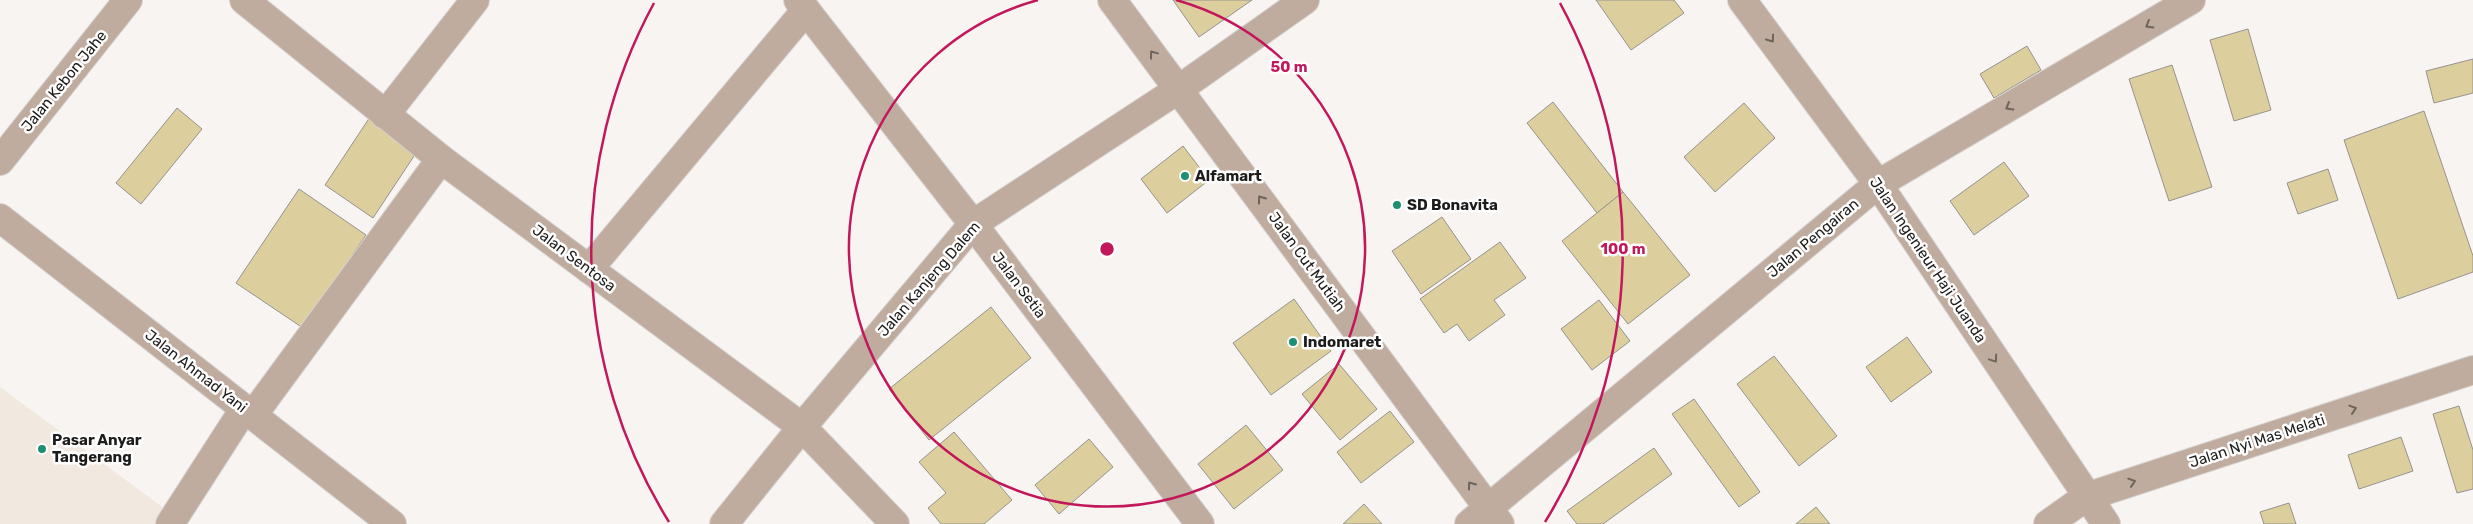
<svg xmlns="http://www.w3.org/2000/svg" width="2473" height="524" viewBox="0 0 2473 524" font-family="Rubik,sans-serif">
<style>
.built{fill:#f1e9e0}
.building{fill:#ddcf9d;stroke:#959390}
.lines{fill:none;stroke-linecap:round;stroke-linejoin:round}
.minor-casing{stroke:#d4d1cf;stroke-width:30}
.minor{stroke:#c0ac9e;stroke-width:28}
.oneway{stroke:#6e645c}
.ring{fill:none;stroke:#c2185b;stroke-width:2.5}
.poi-dot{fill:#1d9073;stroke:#fff;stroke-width:2}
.labels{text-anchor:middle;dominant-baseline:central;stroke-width:5;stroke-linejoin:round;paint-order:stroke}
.street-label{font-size:15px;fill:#1d1c1b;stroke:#fff}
.poi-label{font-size:15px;font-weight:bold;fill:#1d1c1b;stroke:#fff;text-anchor:start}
.centre{fill:#c2185b;stroke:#fff;stroke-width:2.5}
.ring-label{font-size:15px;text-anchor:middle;font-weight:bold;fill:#c2185b;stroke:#fff;stroke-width:5;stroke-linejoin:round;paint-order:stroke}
</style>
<rect width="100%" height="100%" fill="#f7f4f1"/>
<polygon class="built" points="0,387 169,512 160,524 0,524"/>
<g class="building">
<polygon points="1173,0 1252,0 1199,37"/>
<polygon points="1596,0 1674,0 1684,13 1631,50"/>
<polygon points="2248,29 2271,110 2234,121 2210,40"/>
<polygon points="2027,46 2041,70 1994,98 1980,74"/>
<polygon points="2473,59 2473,93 2434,103 2426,71"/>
<polygon points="2172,65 2212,187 2169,201 2129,79"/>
<polygon points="1553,102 1623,192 1597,213 1527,123"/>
<polygon points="1744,103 1775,138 1715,192 1684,157"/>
<polygon points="177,108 202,129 141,204 116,183"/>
<polygon points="2424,111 2473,256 2473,272 2398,299 2344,140"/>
<polygon points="372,114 420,147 373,218 325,185"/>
<polygon points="1183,146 1209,180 1167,213 1141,179"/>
<polygon points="2004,162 2029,196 1974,235 1950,201"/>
<polygon points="2328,169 2338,200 2298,214 2287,183"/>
<polygon points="299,189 366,235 303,328 236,283"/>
<polygon points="1623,192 1690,275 1628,324 1562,241"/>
<polygon points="1442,217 1471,259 1421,294 1392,251"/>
<polygon points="1500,242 1526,278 1494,300 1505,315 1469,341 1457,324 1444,333 1420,299"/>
<polygon points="1294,299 1331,351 1271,395 1233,343"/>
<polygon points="1599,300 1630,341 1592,370 1561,329"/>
<polygon points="991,307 1031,358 929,440 889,389"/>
<polygon points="1907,337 1932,372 1891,402 1866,367"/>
<polygon points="1774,356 1837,436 1799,466 1737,384"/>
<polygon points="1339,364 1377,409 1340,440 1302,394"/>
<polygon points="1694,399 1760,492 1739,507 1672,414"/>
<polygon points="2459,406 2473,450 2473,489 2457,493 2433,414"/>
<polygon points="1390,411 1414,442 1361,483 1337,452"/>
<polygon points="1246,425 1283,470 1234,509 1198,464"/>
<polygon points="954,432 1012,500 984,524 941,524 928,508 946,493 919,462"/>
<polygon points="2401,437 2413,471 2359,489 2348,455"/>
<polygon points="1089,439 1113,467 1059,514 1035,485"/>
<polygon points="1654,448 1672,474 1603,524 1577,524 1567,511"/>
<polygon points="2289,503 2296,524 2264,524 2260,512"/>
<polygon points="1364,504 1382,524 1343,524"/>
<polygon points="1816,507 1830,524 1796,524"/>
</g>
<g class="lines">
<g class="minor-casing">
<g id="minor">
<polyline points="244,0 441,159 802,427 895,524"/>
<polyline points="798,0 973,224 1200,524"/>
<polyline points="1112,0 1500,524"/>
<polyline points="1742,0 1878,184 2106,524"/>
<polyline points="385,115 475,0"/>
<polyline points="0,161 128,0"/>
<polyline points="0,218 392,524"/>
<polyline points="589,269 806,10"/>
<polyline points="253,415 441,159"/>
<polyline points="170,524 244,409"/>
<polyline points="724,524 802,427 973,224 1179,89 1305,0"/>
<polyline points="1469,524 1878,184 2191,0"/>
<polyline points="2048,524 2086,497 2473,370"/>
</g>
</g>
<use href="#minor" class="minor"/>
</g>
<defs><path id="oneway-chevron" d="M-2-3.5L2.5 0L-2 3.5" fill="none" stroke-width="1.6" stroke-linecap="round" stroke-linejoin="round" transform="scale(1.25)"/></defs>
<g class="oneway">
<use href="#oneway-chevron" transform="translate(2149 25) rotate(150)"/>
<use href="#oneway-chevron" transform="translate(1771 39) rotate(54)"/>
<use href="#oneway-chevron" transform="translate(1153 54) rotate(-127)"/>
<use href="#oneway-chevron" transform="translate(2009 107) rotate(150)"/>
<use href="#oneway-chevron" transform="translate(1261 199) rotate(-126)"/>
<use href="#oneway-chevron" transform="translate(1994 359) rotate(56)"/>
<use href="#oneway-chevron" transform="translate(2353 409) rotate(-18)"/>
<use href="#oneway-chevron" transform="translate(2132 482) rotate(-18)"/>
<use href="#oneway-chevron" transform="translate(1471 485) rotate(-126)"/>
</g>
<g class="ring">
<path d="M1176 0A258 258 0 1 1 1038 0"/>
<path d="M669 522A516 516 0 0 1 654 3M1560 3A516 516 0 0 1 1545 522"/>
</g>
<g class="poi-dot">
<circle cx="1185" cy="176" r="5"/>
<circle cx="1397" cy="205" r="5"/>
<circle cx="1293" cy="342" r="5"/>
<circle cx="42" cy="449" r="5"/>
</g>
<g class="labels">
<g class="street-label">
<text transform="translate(64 81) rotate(-51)">Jalan Kebon Jahe</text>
<text transform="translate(1813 238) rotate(-40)">Jalan Pengairan</text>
<text transform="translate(574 258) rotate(37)">Jalan Sentosa</text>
<text transform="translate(1928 260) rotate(56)">Jalan Ingenieur Haji Juanda</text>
<text transform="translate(1307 262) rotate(54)">Jalan Cut Mutiah</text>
<text transform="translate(929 279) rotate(-49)">Jalan Kanjeng Dalem</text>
<text transform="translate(1019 285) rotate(53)">Jalan Setia</text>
<text transform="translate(196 371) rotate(38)">Jalan Ahmad Yani</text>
<text transform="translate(2257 441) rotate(-18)">Jalan Nyi Mas Melati</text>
</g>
<g class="poi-label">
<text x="1195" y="176">Alfamart</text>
<text x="1407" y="205">SD Bonavita</text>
<text x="1303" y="342">Indomaret</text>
<text x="52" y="440">Pasar Anyar<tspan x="52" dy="17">Tangerang</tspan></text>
</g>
</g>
<circle cx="1107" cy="249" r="8" class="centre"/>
<g class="ring-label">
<text x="1289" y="72">50 m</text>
<text x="1623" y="254">100 m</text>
</g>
</svg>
